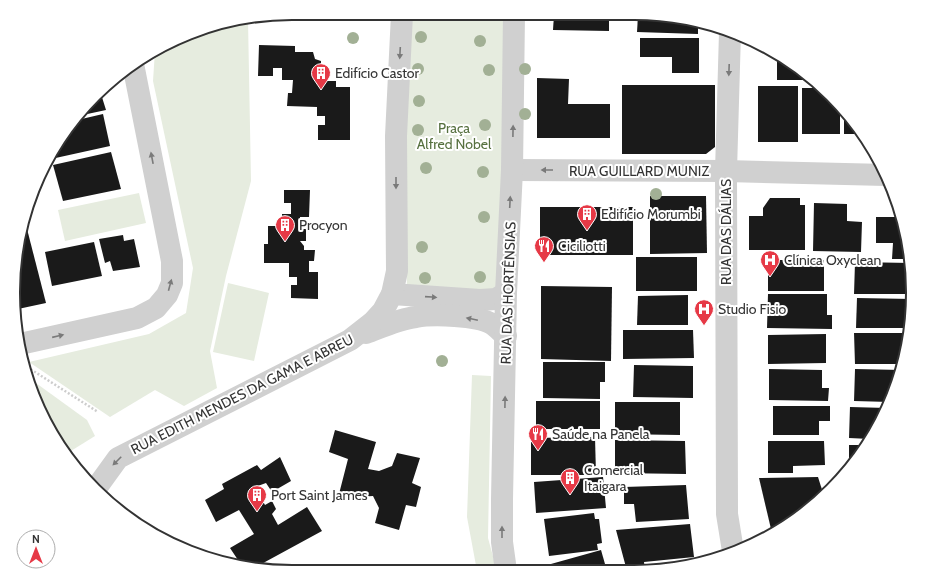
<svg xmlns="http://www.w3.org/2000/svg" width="926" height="585" viewBox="0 0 926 585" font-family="Cabin,sans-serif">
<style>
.green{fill:#e6ecdf}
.building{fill:#1a1a1a}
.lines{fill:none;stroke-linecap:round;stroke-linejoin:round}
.path{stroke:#cdcdcd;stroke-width:2.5;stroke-dasharray:2 2;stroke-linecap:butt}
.minor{stroke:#d0d0d0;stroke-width:22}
.tree{fill:#a2b095}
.oneway{fill:#7a7a7a}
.labels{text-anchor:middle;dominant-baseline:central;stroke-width:4;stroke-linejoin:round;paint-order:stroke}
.poi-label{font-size:14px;fill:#333;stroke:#fff;text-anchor:start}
.park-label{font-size:14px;fill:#56703f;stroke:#fff}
.street-label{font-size:14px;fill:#333;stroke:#fff}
.rim{fill:none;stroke:#333;stroke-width:2}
</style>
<rect width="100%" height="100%" fill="#fff"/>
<g class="green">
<polygon points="407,14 507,14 505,268 496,294 407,288 403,135"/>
<polygon points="248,20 251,181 226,276 210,351 217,388 184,406 155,390 110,417 29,362 149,334 186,313 193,268 153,81 155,51 203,28"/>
<polygon points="139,193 146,223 65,241 58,210"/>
<polygon points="228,283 269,293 254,361 213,352"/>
<polygon points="472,375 491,376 488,538 497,571 477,571 467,517"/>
<polygon points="29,378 87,420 95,436 66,454 60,448"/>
</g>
<g class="building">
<polygon points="554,15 609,15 609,31 553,30"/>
<polygon points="638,15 670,15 698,23 698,34 637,32"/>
<polygon points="640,38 699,38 699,73 672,73 672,57 640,57"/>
<polygon points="259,45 295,46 295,52 313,52 315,59 321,61 321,69 314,69 314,81 336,81 336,87 350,87 350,140 318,140 318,125 325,125 325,116 317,116 317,107 287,106 288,93 292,93 293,80 282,80 282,68 273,68 273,76 258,76"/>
<polygon points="777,55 804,71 813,80 777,80"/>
<polygon points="537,78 569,79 568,104 610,104 610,138 537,138"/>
<polygon points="622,85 715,85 715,147 706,154 622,154"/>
<rect x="758" y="86" width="40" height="56"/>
<polygon points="802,88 822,88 830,96 830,104 839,104 840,105 840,134 802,134"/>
<polygon points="101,94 106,110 78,116"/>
<polygon points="844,109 845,110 862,134 844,134"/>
<polygon points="103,114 110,146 51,159 71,123 73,121"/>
<polygon points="111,152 121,189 63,201 53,165"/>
<polygon points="284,190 310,190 309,217 300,217 300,229 306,229 306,241 300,241 304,246 304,250 315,250 314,261 309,261 309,272 318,272 318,299 291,298 291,285 297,285 297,277 289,277 289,263 264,263 264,244 268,244 268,226 282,226 282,214 291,214 291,203 284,203"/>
<polygon points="650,196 706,196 707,253 650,254"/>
<polygon points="770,198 800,198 800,205 805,205 805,250 749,250 749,216 763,216 763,208"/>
<polygon points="814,203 847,204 847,221 862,222 861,252 813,251"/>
<rect x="540" y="207" width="93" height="48"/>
<polygon points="876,217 901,217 911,259 892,259 893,243 876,243"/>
<polygon points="27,229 46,303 18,309 13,290 23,230"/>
<polygon points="123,235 124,241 134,239 140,267 113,271 110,261 105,263 99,239"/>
<polygon points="94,242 102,276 52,286 45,252"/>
<rect x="636" y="257" width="61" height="34"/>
<rect x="768" y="260" width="56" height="31"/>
<polygon points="855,262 911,263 912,294 854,294"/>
<polygon points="541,286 612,287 611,361 541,359"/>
<polygon points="768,294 827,294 827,315 832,315 832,329 767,328"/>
<polygon points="688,295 688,325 637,325 638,296"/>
<polygon points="857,298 912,299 912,312 910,328 856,328"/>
<polygon points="623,330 693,330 694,358 623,359"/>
<polygon points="854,333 909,333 904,364 855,364"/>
<polygon points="826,334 826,363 768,364 768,335"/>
<polygon points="543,362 605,362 605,382 600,382 600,399 543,398"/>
<polygon points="634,365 693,366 693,398 633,397"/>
<polygon points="769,369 822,370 822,388 829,388 828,401 769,400"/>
<polygon points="855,369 902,370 890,402 854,401"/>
<rect x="536" y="401" width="64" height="28"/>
<polygon points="615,402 680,402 680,435 615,434"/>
<polygon points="773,406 830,406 830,421 819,421 819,435 773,435"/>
<polygon points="850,407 887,408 884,416 870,439 849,438"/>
<polygon points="335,430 376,442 368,469 379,471 392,466 397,453 420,458 412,483 421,487 416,507 406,505 399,530 375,523 379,508 373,496 356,497 339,494 348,459 329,452"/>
<polygon points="595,437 596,475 531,475 531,438"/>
<polygon points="615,440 685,441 686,474 615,473"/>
<polygon points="768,441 824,441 825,465 793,466 793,473 768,473"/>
<polygon points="849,445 866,445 855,463 849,469"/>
<polygon points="280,457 291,481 272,492 266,483 255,487 265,505 272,501 276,509 272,514 278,525 307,507 322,531 252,569 242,566 230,548 254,534 239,510 216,522 205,500 224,489 222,484 257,465 261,470"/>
<polygon points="603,477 606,508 536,513 534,482"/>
<polygon points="818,477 824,496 818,503 786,525 771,529 759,478"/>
<polygon points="686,485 689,519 636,522 634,504 624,504 624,487"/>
<polygon points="594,513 595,519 599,519 602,543 597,544 598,550 549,556 544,519"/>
<polygon points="690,524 694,557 644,562 645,571 627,571 616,530"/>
<polygon points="601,550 607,571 533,571 533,569"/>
</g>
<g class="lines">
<polyline class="path" points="24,365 98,412"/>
<g class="minor">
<polyline points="730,32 726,171 727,514 733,551"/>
<polyline points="512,170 726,171 886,175"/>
<polyline points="392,294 480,300 496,299 506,293"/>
<path d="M 366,333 C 382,327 399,319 416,317 C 432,314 478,315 492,324 C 497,327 501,332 506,336"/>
<polyline points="20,344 137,318 156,308 167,295 172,283 172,261 133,64"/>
<polyline points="97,487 118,458 350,340 373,322 383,311 392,294 397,271 396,136 402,14"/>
<polyline points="506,571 502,542 502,499 506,293 512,170 514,14"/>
</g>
</g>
<g class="tree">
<circle cx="421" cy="37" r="6"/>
<circle cx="353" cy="38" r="6"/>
<circle cx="480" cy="41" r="6"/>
<circle cx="418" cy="69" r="6"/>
<circle cx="525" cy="69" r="6"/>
<circle cx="489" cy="70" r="6"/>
<circle cx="419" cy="101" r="6"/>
<circle cx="525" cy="114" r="6"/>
<circle cx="485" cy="125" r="6"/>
<circle cx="418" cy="130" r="6"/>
<circle cx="426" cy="168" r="6"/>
<circle cx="483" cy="172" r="6"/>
<circle cx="656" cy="194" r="6"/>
<circle cx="484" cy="217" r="6"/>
<circle cx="422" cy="247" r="6"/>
<circle cx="480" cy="277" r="6"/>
<circle cx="425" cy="278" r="6"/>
<circle cx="442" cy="361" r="6"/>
</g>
<defs><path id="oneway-solid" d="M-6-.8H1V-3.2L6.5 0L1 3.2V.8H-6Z"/></defs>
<g class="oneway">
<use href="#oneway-solid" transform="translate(400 53) rotate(93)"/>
<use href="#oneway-solid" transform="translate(729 70) rotate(92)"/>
<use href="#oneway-solid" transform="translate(513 131) rotate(-89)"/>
<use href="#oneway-solid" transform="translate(152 158) rotate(-101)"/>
<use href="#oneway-solid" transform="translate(547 170) rotate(-180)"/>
<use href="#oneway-solid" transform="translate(396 183) rotate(90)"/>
<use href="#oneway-solid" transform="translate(510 202) rotate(-87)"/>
<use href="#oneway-solid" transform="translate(170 285) rotate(-75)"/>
<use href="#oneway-solid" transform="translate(431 297) rotate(4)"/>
<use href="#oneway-solid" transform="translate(472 319) rotate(-168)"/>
<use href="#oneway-solid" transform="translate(58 336) rotate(-13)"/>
<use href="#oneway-solid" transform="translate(505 402) rotate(-89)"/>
<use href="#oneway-solid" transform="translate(117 461) rotate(135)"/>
<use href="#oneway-solid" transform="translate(502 532) rotate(-90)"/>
</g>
<defs>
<g id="building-pin" transform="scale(1)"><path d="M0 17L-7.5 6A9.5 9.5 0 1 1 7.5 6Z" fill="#e63946" stroke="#fff"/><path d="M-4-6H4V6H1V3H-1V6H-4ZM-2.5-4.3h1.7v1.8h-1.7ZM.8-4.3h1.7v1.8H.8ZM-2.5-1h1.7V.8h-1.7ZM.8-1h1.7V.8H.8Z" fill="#fff"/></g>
<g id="restaurant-pin" transform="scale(1)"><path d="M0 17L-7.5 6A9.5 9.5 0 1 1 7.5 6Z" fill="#e63946" stroke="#fff"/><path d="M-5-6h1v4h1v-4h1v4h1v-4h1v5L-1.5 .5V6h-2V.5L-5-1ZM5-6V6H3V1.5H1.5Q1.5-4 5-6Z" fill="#fff"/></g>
<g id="hospital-pin" transform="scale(1)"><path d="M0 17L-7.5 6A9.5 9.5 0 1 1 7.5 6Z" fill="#e63946" stroke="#fff"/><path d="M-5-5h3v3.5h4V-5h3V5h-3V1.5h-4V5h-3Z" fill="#fff"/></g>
</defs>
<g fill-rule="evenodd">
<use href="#building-pin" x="321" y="73"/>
<use href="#building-pin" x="587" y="214"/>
<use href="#building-pin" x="285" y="225"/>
<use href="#restaurant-pin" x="544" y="246"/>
<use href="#hospital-pin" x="770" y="260"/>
<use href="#hospital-pin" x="704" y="309"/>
<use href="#restaurant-pin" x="538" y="434"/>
<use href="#building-pin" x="570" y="478"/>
<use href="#building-pin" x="257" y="495"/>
</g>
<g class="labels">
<g class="poi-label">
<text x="335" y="73">Edifício Castor</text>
<text x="601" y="214">Edifício Morumbi</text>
<text x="299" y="225">Procyon</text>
<text x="558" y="246">Ciciliotti</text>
<text x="784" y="260">Clínica Oxyclean</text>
<text x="718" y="309">Studio Fisio</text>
<text x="552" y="434">Saúde na Panela</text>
<text x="584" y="470">Comercial<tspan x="584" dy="16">Itaigara</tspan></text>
<text x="271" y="495">Port Saint James</text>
</g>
<g class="park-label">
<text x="454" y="128">Praça<tspan x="454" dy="16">Alfred Nobel</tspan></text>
</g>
<g class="street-label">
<text x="639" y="171">RUA GUILLARD MUNIZ</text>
<text transform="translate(726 232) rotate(-90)">RUA DAS DÁLIAS</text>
<text transform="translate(508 293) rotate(-88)">RUA DAS HORTÊNSIAS</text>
<text transform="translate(242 394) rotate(-27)">RUA EDITH MENDES DA GAMA E ABREU</text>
</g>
</g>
<path d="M0 0H926V585H0ZM292 20H634A272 272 0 0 1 906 292V293A272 272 0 0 1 634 565H292A272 272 0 0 1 20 293V292A272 272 0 0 1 292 20Z" fill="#fff" fill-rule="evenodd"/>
<path class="rim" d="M292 20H634A272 272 0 0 1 906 292V293A272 272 0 0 1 634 565H292A272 272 0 0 1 20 293V292A272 272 0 0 1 292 20Z"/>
<g transform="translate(36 549)"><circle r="19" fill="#ffffff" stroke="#adadad"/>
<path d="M0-3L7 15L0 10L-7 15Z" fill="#e63946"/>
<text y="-6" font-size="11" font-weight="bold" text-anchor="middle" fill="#333333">N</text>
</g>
</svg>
